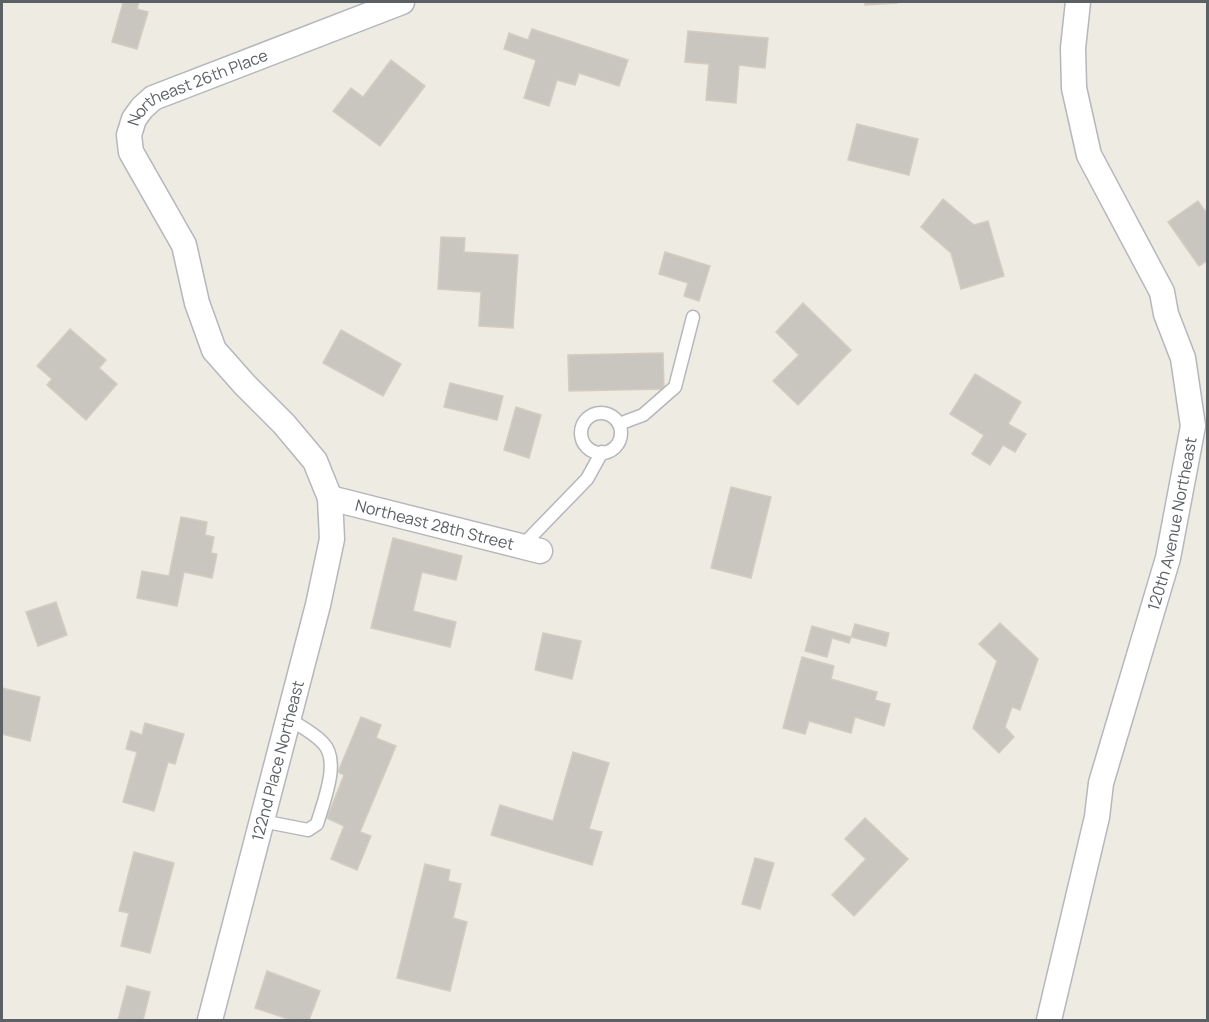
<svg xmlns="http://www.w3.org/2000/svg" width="1209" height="1022" viewBox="0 0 1209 1022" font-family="Manrope,sans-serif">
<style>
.building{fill:#c9c6c0;stroke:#d3ccc1;stroke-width:1.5}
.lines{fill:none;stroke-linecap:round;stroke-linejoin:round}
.lane-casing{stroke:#b4b7bb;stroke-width:15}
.street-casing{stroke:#b4b7bb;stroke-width:27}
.lane{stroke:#fff;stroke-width:12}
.street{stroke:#fff;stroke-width:24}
.labels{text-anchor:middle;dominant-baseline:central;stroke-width:4.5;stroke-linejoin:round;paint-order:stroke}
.street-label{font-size:16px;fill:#5b6064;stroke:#fff}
</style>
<rect width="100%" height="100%" fill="#eeebe3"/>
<g class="building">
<polygon points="119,2 139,2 137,9 148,12 137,49 112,42 123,3"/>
<polygon points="865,2 897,2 897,3 865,5"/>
<polygon points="532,29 628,60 619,86 579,73 575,85 557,80 549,106 524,98 536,60 504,49 509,33 528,40"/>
<polygon points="688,31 768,38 765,68 739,65 736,103 706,100 709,64 685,62"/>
<polygon points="391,60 425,86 380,146 333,111 351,88 363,97"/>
<polygon points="857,124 918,139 909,175 848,160"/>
<polygon points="943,199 974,225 988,221 1004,276 961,289 951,253 921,227"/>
<polygon points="1198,201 1205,211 1208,209 1208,260 1199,266 1168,222"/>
<polygon points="441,237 465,238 464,252 518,255 513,328 479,326 481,292 438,289"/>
<polygon points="665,252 710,266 699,301 684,296 688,283 659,274"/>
<polygon points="803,303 851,350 798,405 773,381 799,355 776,332"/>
<polygon points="70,329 106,360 99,368 117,384 86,420 47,385 52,379 37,366"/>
<polygon points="341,330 401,364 383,396 323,363"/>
<polygon points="663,353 664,389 569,391 568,355"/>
<polygon points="975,374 1021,402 1008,424 1026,434 1015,452 1003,445 990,465 972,454 984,435 950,414"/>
<polygon points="450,383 503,396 497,420 444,407"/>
<polygon points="516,407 541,415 529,458 504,450"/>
<polygon points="731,487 771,497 751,578 711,568"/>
<polygon points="181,517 207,522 205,535 214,537 211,553 217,554 212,578 184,572 177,606 137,598 142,571 169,576"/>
<polygon points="393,538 462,556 456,580 422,572 413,611 456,622 450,647 371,628"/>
<polygon points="56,602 67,635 38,646 26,612"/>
<polygon points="1000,623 1038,659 1020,710 1012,707 1005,727 1014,737 999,753 973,728 997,661 979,644"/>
<polygon points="855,624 889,633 886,646 851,637"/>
<polygon points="812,626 851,637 849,643 832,638 827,657 805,651"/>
<polygon points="543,633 581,641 572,679 535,670"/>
<polygon points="802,657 834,666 831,679 877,692 875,700 890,704 884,726 855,717 851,733 809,721 805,734 783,728"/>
<polygon points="2,688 40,697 30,741 2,734"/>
<polygon points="361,717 381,725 376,738 396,746 360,832 371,836 357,870 331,859 344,826 327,818 344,775 338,772"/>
<polygon points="145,723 184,734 175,764 168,762 154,811 123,802 137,752 126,749 131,731 142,735"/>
<polygon points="573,752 609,763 589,829 602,832 592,865 491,835 500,805 553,821"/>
<polygon points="865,818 908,859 854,916 832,895 866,859 845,839"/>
<polygon points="134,852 174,863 150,953 121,946 129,913 119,911"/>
<polygon points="755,858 774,863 760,909 742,904"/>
<polygon points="425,864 450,870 448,881 461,884 453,918 467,922 450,991 397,978"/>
<polygon points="267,971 320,991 309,1020 291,1020 255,1008"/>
<polygon points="127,986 150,992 143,1020 118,1020"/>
</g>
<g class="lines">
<g class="lane-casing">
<g id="lane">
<circle cx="601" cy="433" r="20"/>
<polyline points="619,424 643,415 675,387 693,317"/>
<polyline points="522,546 587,479 602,452"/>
<path d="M 262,821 L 308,830 L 317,824 C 323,803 341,761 323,743 C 314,733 300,726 289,719"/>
</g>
</g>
<g class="street-casing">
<g id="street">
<path id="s1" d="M 330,498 L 540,551"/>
<path id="s2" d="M 210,1020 L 318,605 L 332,539 L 330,498 L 315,461 L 284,424 L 245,385 L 214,350 L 197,303 L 184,245 L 131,152 L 129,135 L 134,119 L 142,108 L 153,98 L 402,2"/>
<path id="s3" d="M 1049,1020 L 1097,817 L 1101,783 L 1168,558 L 1193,426 L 1183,358 L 1166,314 L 1162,292 L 1089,155 L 1074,88 L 1073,48 L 1078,2"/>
</g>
</g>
<use href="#lane" class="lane"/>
<use href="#street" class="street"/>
</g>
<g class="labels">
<g class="street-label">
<text stroke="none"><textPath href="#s2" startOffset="1050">Northeast 26th Place</textPath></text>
<text stroke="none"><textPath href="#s3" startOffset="512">120th Avenue Northeast</textPath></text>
<text stroke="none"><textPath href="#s1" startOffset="108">Northeast 28th Street</textPath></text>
<text stroke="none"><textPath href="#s2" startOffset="268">122nd Place Northeast</textPath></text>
</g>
</g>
<rect width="1209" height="1022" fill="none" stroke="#5b6064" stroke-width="6"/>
</svg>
